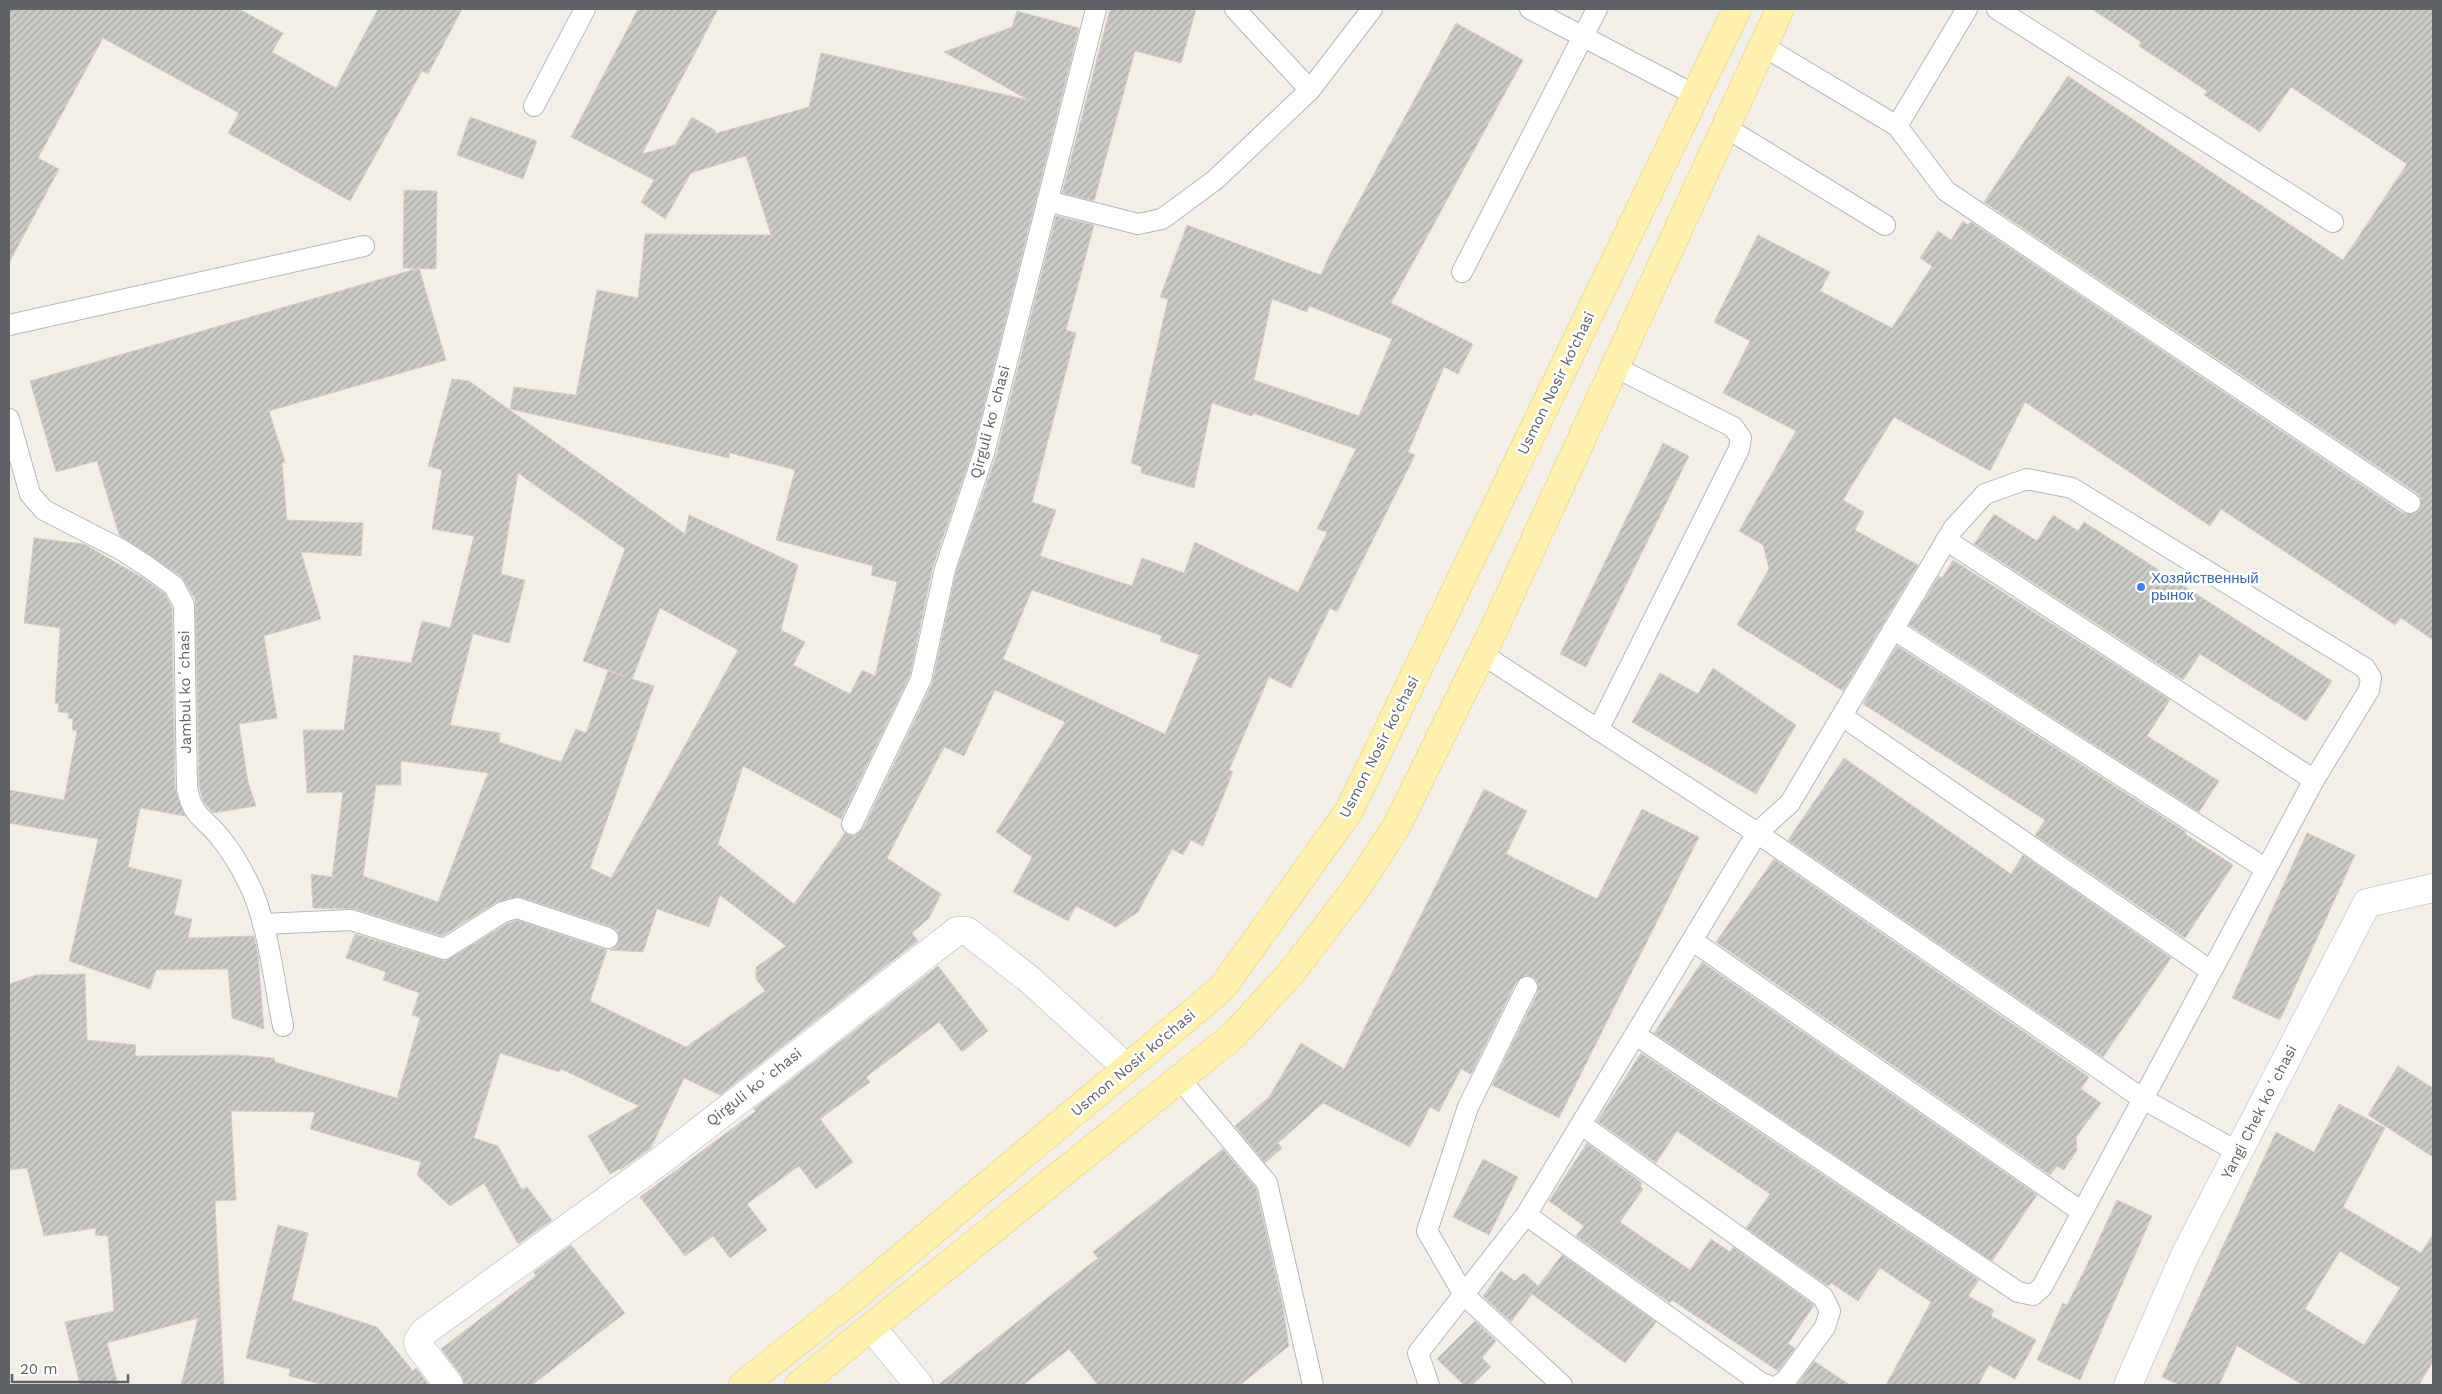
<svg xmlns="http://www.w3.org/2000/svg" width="2442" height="1394" viewBox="0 0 2442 1394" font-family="'Work Sans',sans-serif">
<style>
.building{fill:url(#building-hatch);stroke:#d6d1c6;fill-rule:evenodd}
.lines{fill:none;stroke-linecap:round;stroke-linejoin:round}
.lane-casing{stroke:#b5b8bc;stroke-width:22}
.street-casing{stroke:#b5b8bc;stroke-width:29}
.primary-casing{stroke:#f2c960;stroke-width:29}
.lane{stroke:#fff;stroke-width:20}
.street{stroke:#fff;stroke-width:28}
.primary{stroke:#fff2af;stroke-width:28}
.shop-dot{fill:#3f7fe0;stroke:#fff;stroke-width:2}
.labels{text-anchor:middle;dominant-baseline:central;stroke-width:5;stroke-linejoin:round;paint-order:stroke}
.street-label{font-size:15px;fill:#5f6368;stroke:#fff}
.shop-label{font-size:15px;fill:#366cbe;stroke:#fff;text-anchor:start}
</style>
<defs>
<pattern id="building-hatch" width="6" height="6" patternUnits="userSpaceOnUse" patternTransform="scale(1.25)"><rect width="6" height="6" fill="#cccac5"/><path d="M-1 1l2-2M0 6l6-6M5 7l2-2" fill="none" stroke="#a9a8a4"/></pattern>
</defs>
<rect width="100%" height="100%" fill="#f1efe8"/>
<g class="building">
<polygon points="9,9 239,9 283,33 272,52 336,88 378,9 462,9 428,74 422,71 350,201 228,133 239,113 103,38 38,158 59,169 9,263"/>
<path d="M 638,9 L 718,9 L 642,154 L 675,145 L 692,117 L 716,131 L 714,134 L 809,107 L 821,53 L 1028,100 L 944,52 L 1012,27 L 1017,11 L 1079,28 L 973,450 L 933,566 L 910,675 L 841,819 L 743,766 L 718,844 L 794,904 L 845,833 L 853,836 L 863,829 L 932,684 L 956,572 L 996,456 L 1056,216 L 1094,225 L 1066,330 L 1076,333 L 1032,502 L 1056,510 L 1040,556 L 1132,586 L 1142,558 L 1184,573 L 1195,542 L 1298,592 L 1327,532 L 1317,529 L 1356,449 L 1253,413 L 1252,416 L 1212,403 L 1194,488 L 1141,473 L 1142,467 L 1131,463 L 1168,299 L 1160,297 L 1187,225 L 1321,275 L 1329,256 L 1456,23 L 1523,60 L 1391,303 L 1473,344 L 1458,374 L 1444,367 L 1408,452 L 1415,455 L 1337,612 L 1330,608 L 1291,688 L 1269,677 L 1229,770 L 1233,772 L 1203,846 L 1191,840 L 1183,855 L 1172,849 L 1138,912 L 1116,927 L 1076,906 L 1068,921 L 1013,892 L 1032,857 L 996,832 L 1065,722 L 995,690 L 964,756 L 944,747 L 887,858 L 941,894 L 929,918 L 912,933 L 918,941 L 720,1095 L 684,1078 L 651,1148 L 620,1170 L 619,1169 L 610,1174 L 588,1136 L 639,1106 L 561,1069 L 559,1072 L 500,1053 L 474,1138 L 498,1146 L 522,1190 L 527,1187 L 552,1220 L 518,1244 L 484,1183 L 450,1206 L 417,1175 L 421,1162 L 310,1129 L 315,1112 L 231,1111 L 236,1200 L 215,1201 L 224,1385 L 181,1385 L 198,1318 L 107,1343 L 118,1385 L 80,1385 L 65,1322 L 114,1311 L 108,1236 L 95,1235 L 96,1228 L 44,1236 L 27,1168 L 9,1170 L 9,984 L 36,975 L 85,974 L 87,1040 L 136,1045 L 135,1056 L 238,1055 L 274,1058 L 275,1062 L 397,1098 L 420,1018 L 412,1015 L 419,993 L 383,980 L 386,972 L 346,958 L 355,934 L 445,961 L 508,923 L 517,920 L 607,950 L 590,1001 L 686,1047 L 765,991 L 756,979 L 756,967 L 786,946 L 720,895 L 709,927 L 657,909 L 643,952 L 610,950 L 616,946 L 619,941 L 617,930 L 612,927 L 520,897 L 497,902 L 442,936 L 355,909 L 313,908 L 311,874 L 332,877 L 343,792 L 307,793 L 303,730 L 344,730 L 354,655 L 411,663 L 422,621 L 450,628 L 474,536 L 432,529 L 442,470 L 428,466 L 452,379 L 469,381 L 685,534 L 689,515 L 798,565 L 781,630 L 805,642 L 793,665 L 850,694 L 862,670 L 875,676 L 897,582 L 871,575 L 873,566 L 776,540 L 795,470 L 730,453 L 729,458 L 510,409 L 514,387 L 576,395 L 597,290 L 638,298 L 645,234 L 771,235 L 746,156 L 691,173 L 665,219 L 641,202 L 654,180 L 571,137 ZM 1272,299 L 1307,312 L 1309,306 L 1392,339 L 1359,416 L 1254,380 ZM 518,473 L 625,549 L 583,661 L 624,676 L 608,671 L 586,733 L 576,729 L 561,762 L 499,742 L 500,733 L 450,725 L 473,634 L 470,633 L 509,643 L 525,580 L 501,574 ZM 1032,590 L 1162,636 L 1160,641 L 1199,655 L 1165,734 L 1003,659 ZM 660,608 L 738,650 L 611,878 L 590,868 L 654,686 L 632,679 ZM 401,761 L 488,773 L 438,902 L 363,876 L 376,785 L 401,785 Z"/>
<polygon points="1110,9 1196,9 1181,63 1135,51 1094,201 1062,193"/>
<polygon points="2092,9 2433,9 2433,640 2401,618 2395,625 2221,509 2210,526 2025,402 1990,471 1894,417 1843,500 1864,512 1855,530 1918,565 1843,691 1737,625 1769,569 1763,545 1739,531 1796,431 1723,393 1750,341 1714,322 1758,235 1830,272 1820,291 1892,328 1932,266 1920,258 1938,231 1951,240 1963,221 1968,225 1971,222 2403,513 2415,514 2420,509 2421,498 2417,493 1984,202 2068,76 2343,260 2407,164 2291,87 2260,132 2204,95 2207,91 2139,46 2141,42"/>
<polygon points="470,117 537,141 523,179 457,155"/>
<polygon points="404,190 437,191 436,269 403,268"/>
<polygon points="419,268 446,360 269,411 285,462 282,463 287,520 363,523 361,556 301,552 321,619 264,636 277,718 239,724 248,782 256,806 213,813 203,801 199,786 195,599 181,576 119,535 97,461 56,472 30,381"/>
<polygon points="1663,443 1689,456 1586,667 1560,654"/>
<polygon points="1994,514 2037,541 2053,515 2078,531 2084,522 2332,681 2306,721 2200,654 2183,680 1974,544"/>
<polygon points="34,538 84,544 141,577 165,594 172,608 175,788 185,816 140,808 128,867 182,880 174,915 192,919 188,938 254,936 258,955 264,1029 232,1018 228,969 156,970 150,989 69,961 98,839 9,823 9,790 64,800 77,731 72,730 73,719 68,718 69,713 58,712 59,704 55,703 60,628 24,623"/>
<polygon points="1953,560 2170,700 2147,736 2219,781 2199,812 1909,625 1939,576 1942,578"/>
<polygon points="1897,646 2186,832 2185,834 2233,865 2185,938 2035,835 2045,820 1863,704"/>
<polygon points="1713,668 1796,725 1756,794 1632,722 1660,673 1698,694"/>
<polygon points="1844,758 2011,874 2023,855 2171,958 2103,1057 1788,840"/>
<polygon points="1484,789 1527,811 1506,854 1597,899 1642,809 1699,837 1559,1118 1492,1085 1538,992 1537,980 1526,975 1516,982 1471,1074 1461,1069 1439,1112 1430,1107 1410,1147 1323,1103 1278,1143 1282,1148 1265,1163 1235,1126 1269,1097 1301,1043 1344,1069"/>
<polygon points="2307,833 2355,855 2280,1020 2232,998"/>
<polygon points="1774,859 2089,1077 2081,1089 2101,1103 2076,1137 2077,1150 2064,1170 2057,1166 2050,1175 1716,942"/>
<polygon points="1702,962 2037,1195 1992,1261 1654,1033"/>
<polygon points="938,966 988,1031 962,1052 939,1022 866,1077 870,1082 820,1119 853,1162 816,1189 799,1166 747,1204 767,1230 730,1258 713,1236 685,1256 640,1197 756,1111 753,1109"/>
<polygon points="1641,1053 1979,1280 1968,1296 1994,1310 1991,1316 2036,1340 2015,1379 1989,1365 1978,1385 1886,1385 1931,1302 1880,1268 1858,1301 1831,1283 1828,1286 1746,1228 1770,1194 1677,1131 1656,1163 1597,1121"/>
<polygon points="2398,1066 2433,1088 2433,1157 2368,1115"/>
<path d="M 2339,1104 L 2385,1128 L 2343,1207 L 2421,1253 L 2433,1234 L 2433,1361 L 2419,1385 L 2303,1385 L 2237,1346 L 2219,1385 L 2180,1385 L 2162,1377 L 2276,1132 L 2314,1152 ZM 2340,1251 L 2400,1288 L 2364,1345 L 2305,1309 Z"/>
<polygon points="1587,1143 1642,1183 1640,1186 1643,1189 1620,1222 1690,1270 1711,1239 1730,1252 1733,1247 1814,1305 1788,1344 1795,1348 1778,1371 1672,1300 1670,1303 1576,1236 1584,1226 1549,1201"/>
<polygon points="1223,1149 1256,1188 1283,1307 1289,1346 1240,1385 1098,1385 1069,1349 1023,1385 938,1385 1098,1258 1093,1252"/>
<polygon points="1483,1159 1518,1177 1489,1235 1453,1217"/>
<polygon points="2117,1200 2152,1216 2080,1380 2037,1360 2063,1303 2067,1305 2087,1265"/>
<polygon points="278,1225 308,1233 292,1300 377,1327 413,1371 416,1368 429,1385 324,1385 289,1376 290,1369 246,1358"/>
<polygon points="571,1245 625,1313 532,1385 464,1385 461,1375 441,1349 536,1276 534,1272"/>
<polygon points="1562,1255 1656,1322 1625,1363 1532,1294 1511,1322 1483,1296 1501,1271 1515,1281 1524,1273 1538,1286"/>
<polygon points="1475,1321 1496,1341 1482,1358 1491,1367 1472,1385 1464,1385 1437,1359"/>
<polygon points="1814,1361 1850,1385 1797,1385"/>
</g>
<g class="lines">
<g class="lane-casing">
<g id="lane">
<polyline points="1235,9 1310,90"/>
<polyline points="1530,9 1695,95"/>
<polyline points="1997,9 2333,222"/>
<polyline points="1763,46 1897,126 1967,9"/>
<polyline points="534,106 585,9"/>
<polyline points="1897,126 1946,191 2410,503"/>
<polyline points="1725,127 1885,225"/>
<polyline points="1047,201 1138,224 1162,219 1215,180 1310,90 1372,9"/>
<polyline points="1462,272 1597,9"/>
<polyline points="9,325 364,246"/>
<path d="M 9,419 L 30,494 L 44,510 L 120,549 L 148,567 L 174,586 L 184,605 L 187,788 C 193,819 206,818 222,840 C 232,852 241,868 248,882 C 268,920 274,983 283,1026"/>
<polyline points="1946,540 2314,780"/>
<polyline points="1893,629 2266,869"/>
<polyline points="1842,716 2211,971"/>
<polyline points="1598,730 1739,449 1741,438 1733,427 1615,367"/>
<polyline points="852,824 921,679 945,569 984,453 1096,9"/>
<polyline points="263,924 351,920 444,949 503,912 517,908 608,938"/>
<polyline points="1693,941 2082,1212"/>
<polyline points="1527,987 1468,1107 1427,1231 1464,1295 1562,1385"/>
<polyline points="1636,1035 2018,1292 2033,1295 2042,1287 2314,780 2369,690 2371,678 2365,668 2072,488 2027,479 1985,494 1953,529 1790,803 1757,833 2143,1099 2238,1152"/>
<polyline points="1179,1078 1267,1183 1313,1385"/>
<polyline points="1582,1125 1823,1297 1830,1311 1825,1327 1786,1380 1779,1385"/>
<polyline points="1526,1215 1761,1383 1767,1385"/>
<polyline points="1429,1385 1418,1353 1526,1215 1757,833 1482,654"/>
</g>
</g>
<g class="street-casing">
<g id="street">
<polyline points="871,1327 919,1385"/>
<polyline points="449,1385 419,1346 418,1341 424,1332 663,1159 957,931 967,931 1029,979 1127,1068"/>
<polyline points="2128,1385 2185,1255 2367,903 2433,888"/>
</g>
</g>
<g class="primary-casing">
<g id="primary">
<polyline points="743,1385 858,1294 1222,988 1349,811 1737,9"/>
<polyline points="799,1385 1234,1035 1291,973 1357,887 1396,827 1494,629 1780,9"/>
</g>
</g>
<use href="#lane" class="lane"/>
<use href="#street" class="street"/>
<use href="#primary" class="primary"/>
</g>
<circle class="shop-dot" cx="2141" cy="587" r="5"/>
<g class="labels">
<g class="street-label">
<text transform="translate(1556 383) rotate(-64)">Usmon Nosir ko‘chasi</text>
<text transform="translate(990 422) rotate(-75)">Qirguli koʻchasi</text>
<text transform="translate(185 692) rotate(-91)">Jambul koʻchasi</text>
<text transform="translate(1379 747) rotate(-63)">Usmon Nosir ko‘chasi</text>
<text transform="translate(1133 1063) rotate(-40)">Usmon Nosir ko‘chasi</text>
<text transform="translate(754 1087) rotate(-38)">Qirguli koʻchasi</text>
<text transform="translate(2259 1112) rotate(-63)">Yangi Chek koʻchasi</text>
</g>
<g class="shop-label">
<text x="2151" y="578">Хозяйственный<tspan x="2151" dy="17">рынок</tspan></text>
</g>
</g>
<rect width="2442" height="1394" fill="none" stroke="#5f6368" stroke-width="20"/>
<path d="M12 1374v8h116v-8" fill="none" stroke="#5f6368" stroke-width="2.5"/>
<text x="20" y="1374" font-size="15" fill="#5f6368" stroke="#ffffff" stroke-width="4" paint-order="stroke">20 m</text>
</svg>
